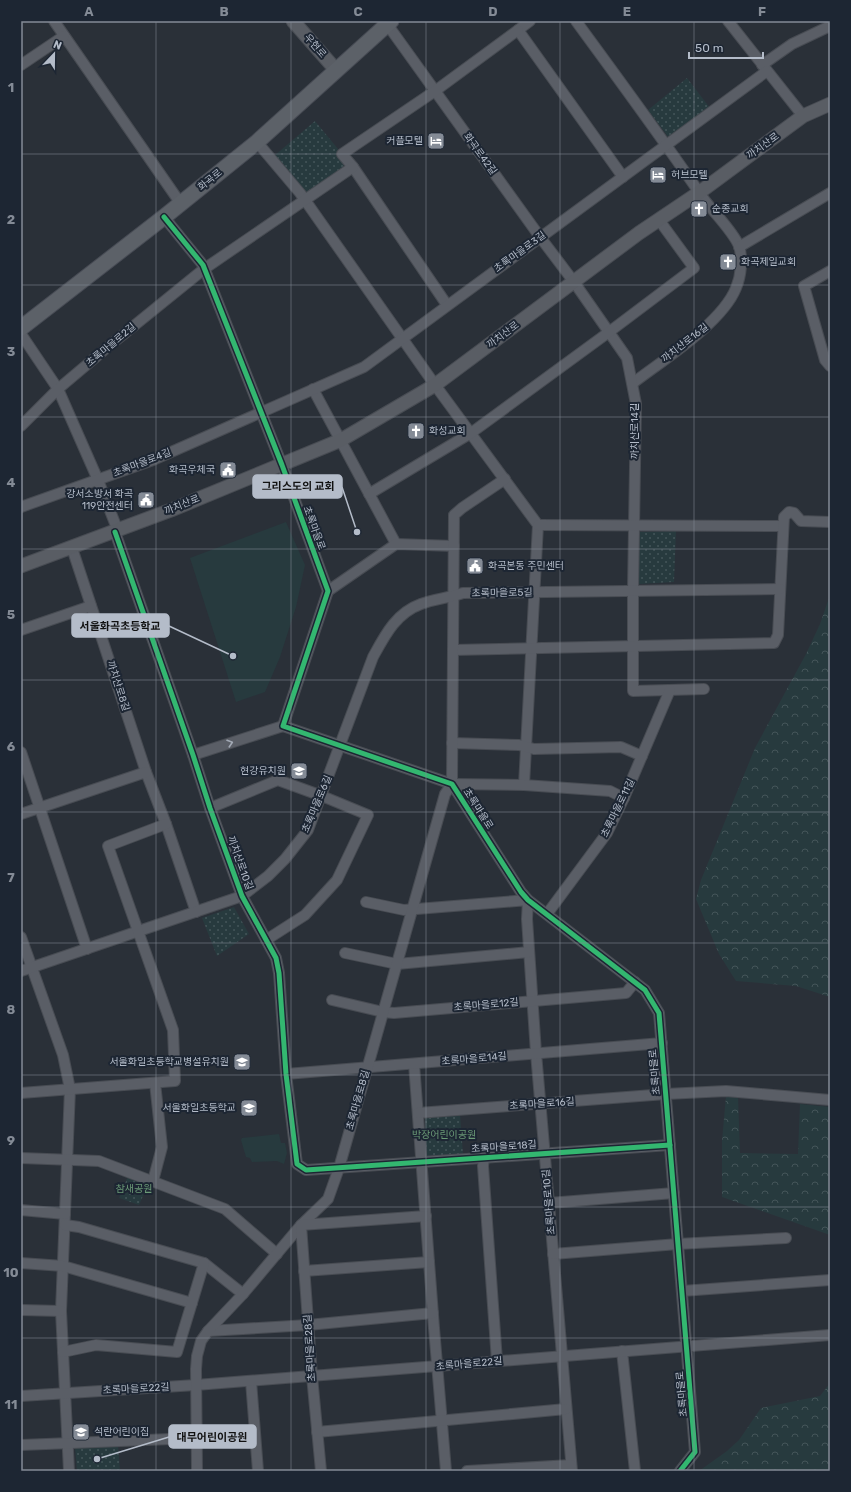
<svg xmlns="http://www.w3.org/2000/svg" width="851" height="1492" viewBox="0 0 851 1492" font-family="Rubik,'Noto Sans KR',sans-serif">
<style>
.forest{fill:url(#forest-crowns)}
.park{fill:url(#park-dots)}
.garden{fill:#273a3e}
.lines{fill:none;stroke-linecap:round;stroke-linejoin:round}
.street-casing{stroke:#484c53;stroke-width:12}
.secondary-casing{stroke:#484c53;stroke-width:15}
.primary-casing{stroke:#484c55;stroke-width:17}
.street{stroke:#5a5e66;stroke-width:10}
.secondary{stroke:#595d64;stroke-width:13}
.primary{stroke:#5c6168;stroke-width:15}
.cycleway-casing{stroke:#1d2633;stroke-width:8}
.cycleway{stroke:#33b770;stroke-width:5}
.oneway{stroke:#a2a9b5}
.grid{fill:none;stroke:#848b96;stroke-width:1;stroke-opacity:0.55}
.labels{text-anchor:middle;dominant-baseline:central;stroke-width:4;stroke-linejoin:round;paint-order:stroke}
.street-label{font-size:10px;fill:#b4bcc9;stroke:#1d2633}
.poi-label{font-size:10px;fill:#b4bcc9;stroke:#1d2633;text-anchor:end}
.park-label{font-size:10px;fill:#6b9a76;stroke:#1d2633}
.leader{fill:none;stroke:#b4bcc9;stroke-width:1.5}
.callout-dot{fill:#b4bcc9;stroke:#1d2633;stroke-width:1.5}
.callout{fill:#b4bcc9;stroke:#b4bcc9;stroke-width:1.5}
.callout-label{font-size:11px;text-anchor:middle;font-weight:bold;fill:#111}
.neatline{fill:none;stroke:#848b96;stroke-width:1.5}
.grid-label{font-size:13px;text-anchor:middle;font-weight:bold;fill:#848b96}
</style>
<defs>
<pattern id="forest-crowns" width="20" height="18" patternUnits="userSpaceOnUse"><rect width="20" height="18" fill="#273a3e"/><path d="M2 6a3 3 0 1 1 6 0M12 15a3 3 0 1 1 6 0" fill="none" stroke="#445559"/></pattern>
<pattern id="park-dots" width="8" height="8" patternUnits="userSpaceOnUse"><rect width="8" height="8" fill="#273a3e"/><path d="M2 2h.1M6 6h.1" fill="none" stroke="#445559" stroke-width="1.8" stroke-linecap="round"/></pattern>
</defs>
<rect width="100%" height="100%" fill="#2a3038"/>
<g class="forest">
<polygon points="830,595 830,997 796,986 736,981 719,954 696,899 701,880 755,748 806,654 820,624"/>
<polygon points="726,1096 738,1097 740,1153 798,1154 800,1104 830,1107 830,1235 722,1197 722,1141"/>
<polygon points="830,1383 830,1471 699,1471 727,1451 739,1440 761,1408 820,1396"/>
</g>
<g class="park">
<polygon points="687,78 710,108 669,138 648,110"/>
<polygon points="315,121 338,149 339,156 347,167 306,193 274,156"/>
<polygon points="676,531 674,582 639,584 639,532"/>
<polygon points="234,907 249,934 217,956 202,918"/>
<polygon points="460,1114 463,1154 427,1156 425,1116"/>
<polygon points="129,1174 149,1182 139,1205 119,1198"/>
<polygon points="118,1445 120,1471 77,1471 75,1447"/>
</g>
<g class="garden">
<polygon points="286,522 305,565 296,607 280,657 265,692 236,702 190,558"/>
<polygon points="279,1134 281,1143 285,1143 287,1153 284,1164 277,1161 252,1162 250,1158 246,1157 241,1140 242,1138"/>
</g>
<g class="lines">
<g class="street-casing">
<g id="street">
<polyline points="54,21 181,204"/>
<polyline points="530,21 518,30 623,177"/>
<path d="M 576,21 C 619,80 662,138 703,198 C 713,212 733,231 739,246 C 743,259 741,276 736,288 C 722,323 663,360 633,383"/>
<polyline points="728,21 803,116"/>
<polyline points="387,24 540,237 574,282 627,358 636,404 633,591 633,691 704,689"/>
<polyline points="21,65 64,36"/>
<polyline points="762,65 792,44 830,26"/>
<polyline points="257,142 300,193 435,385 538,525 524,785"/>
<polyline points="164,217 203,265 282,465 328,591 283,726 452,784 521,892 528,900 645,990 659,1013 695,1452 680,1471"/>
<polyline points="739,247 830,193"/>
<polyline points="830,271 804,286 825,360 830,366"/>
<polyline points="447,305 353,167 342,154 435,91 518,30"/>
<polyline points="21,334 58,389 98,480 118,531"/>
<polyline points="313,389 396,544"/>
<polyline points="21,426 58,389 109,346 204,269 353,167"/>
<polyline points="369,494 471,433 609,332 694,268 659,220"/>
<polyline points="21,507 153,460 364,367 767,71"/>
<polyline points="538,525 782,526"/>
<polyline points="115,532 193,755 210,808 242,896 276,958 279,973 286,1074 297,1164 306,1170 670,1145"/>
<polyline points="72,548 146,772 166,824 196,912"/>
<polyline points="328,591 396,544 454,546"/>
<polyline points="21,630 91,606"/>
<polyline points="453,650 774,643 778,635 784,517 789,512 794,513 801,521 830,522"/>
<polyline points="452,743 519,745 534,749 621,747 642,756"/>
<polyline points="21,752 87,949"/>
<polyline points="193,755 283,726"/>
<polyline points="452,784 454,515 462,508 505,479"/>
<polyline points="452,784 524,785 610,791 624,798"/>
<polyline points="210,808 278,780 322,796 368,815 337,880 305,915 266,940"/>
<polyline points="21,814 146,772"/>
<polyline points="366,902 404,910 528,900 527,919 536,1053 572,1471"/>
<polyline points="547,914 607,833 624,798 670,690"/>
<polyline points="21,937 63,1055 70,1089 61,1311 69,1471"/>
<polyline points="345,953 397,964 529,952"/>
<path d="M 21,971 L 242,896 L 268,876 L 285,859 L 308,830 L 373,657 C 385,635 396,613 421,604 C 434,599 449,598 463,593 L 780,589"/>
<polyline points="332,1000 383,1012 394,1013 626,993 635,982"/>
<polyline points="414,1064 434,1328 446,1471"/>
<polyline points="286,1074 662,1043"/>
<polyline points="21,1093 175,1081 173,1030 108,846 166,824"/>
<polyline points="418,1113 666,1094 726,1091 830,1100"/>
<polyline points="21,1158 99,1161 225,1209 277,1254"/>
<polyline points="484,1158 483,1166 497,1361"/>
<polyline points="153,1181 162,1147 155,1083"/>
<polyline points="549,1203 674,1193"/>
<polyline points="21,1210 65,1214"/>
<polyline points="65,1225 79,1227 204,1263 243,1294"/>
<polyline points="553,1254 678,1244 786,1238"/>
<polyline points="21,1263 63,1266 192,1303"/>
<polyline points="304,1271 429,1262"/>
<polyline points="682,1291 830,1280"/>
<polyline points="21,1310 61,1311"/>
<polyline points="208,1331 308,1325 433,1313"/>
<polyline points="622,1351 635,1471"/>
<polyline points="63,1352 96,1345 177,1352 204,1263"/>
<polyline points="251,1381 258,1471"/>
<polyline points="21,1396 196,1385 830,1335"/>
<polyline points="317,1432 566,1409"/>
<polyline points="21,1445 196,1438"/>
<polyline points="197,1471 196,1369 197,1356 201,1341 208,1331 243,1294 301,1225 328,1199 339,1168 445,794 452,784"/>
<polyline points="321,1471 312,1376 301,1225 426,1216"/>
<polyline points="467,1471 571,1465"/>
</g>
</g>
<g class="secondary-casing">
<g id="secondary">
<polyline points="293,21 336,70"/>
<polyline points="21,566 171,510 341,440 435,385 639,233 700,192 803,116 830,104"/>
</g>
</g>
<g class="primary-casing">
<polyline id="primary" points="21,328 164,217 257,142 391,21"/>
</g>
<use href="#street" class="street"/>
<use href="#secondary" class="secondary"/>
<use href="#primary" class="primary"/>
<g class="cycleway-casing">
<g id="cycleway">
<polyline points="164,217 203,265 282,465 328,591 283,726 452,784 521,892 528,900 645,990 659,1013 695,1452 680,1471"/>
<polyline points="115,532 193,755 210,808 242,896 276,958 279,973 286,1074 297,1164 306,1170 670,1145"/>
</g>
</g>
<use href="#cycleway" class="cycleway"/>
</g>
<defs><path id="oneway-chevron" d="M-2-3.5L2.5 0L-2 3.5" fill="none" stroke-width="1.6" stroke-linecap="round" stroke-linejoin="round"/></defs>
<use class="oneway" href="#oneway-chevron" transform="translate(230 743) rotate(-18)"/>
<path class="grid" d="M 156,21 L 156,1471M 291,21 L 291,1471M 426,21 L 426,1471M 560,21 L 560,1471M 694,21 L 694,1471M 21,154 L 830,154M 21,285 L 830,285M 21,417 L 830,417M 21,549 L 830,549M 21,680 L 830,680M 21,812 L 830,812M 21,943 L 830,943M 21,1075 L 830,1075M 21,1207 L 830,1207M 21,1338 L 830,1338"/>
<defs>
<g id="hotel-square" transform="scale(0.9)"><rect x="-9" y="-9" width="18" height="18" rx="4" fill="#848b96" stroke="#1d2633"/><path d="M-6-4.5h1.5V1H6V5H4.5V3h-9V5H-6ZM-4 0a1.8 1.8 0 1 1 3.6 0ZM.5 0V-2.5h3Q6-2.5 6 0Z" fill="#fff"/></g>
<g id="church-square" transform="scale(0.9)"><rect x="-9" y="-9" width="18" height="18" rx="4" fill="#848b96" stroke="#1d2633"/><path d="M-1.2-6h2.4v3.5h3.3v2.4h-3.3V6h-2.4V-.1h-3.3v-2.4h3.3Z" fill="#fff"/></g>
<g id="civic-square" transform="scale(0.9)"><rect x="-9" y="-9" width="18" height="18" rx="4" fill="#848b96" stroke="#1d2633"/><path d="M-.6-6.5H3V-4.5H.6V-3L4-1V1h2V6H-6V1h2V-1L-.6-3ZM-1.2 2.5V6h2.4V2.5Z" fill="#fff"/></g>
<g id="school-square" transform="scale(0.9)"><rect x="-9" y="-9" width="18" height="18" rx="4" fill="#848b96" stroke="#1d2633"/><path d="M0-5L7-2L0 1L-7-2ZM-4 1L0 2.5L4 1V4Q0 6-4 4Z" fill="#fff"/></g>
</defs>
<g fill-rule="evenodd">
<use href="#hotel-square" x="436" y="141"/>
<use href="#hotel-square" x="658" y="175"/>
<use href="#church-square" x="699" y="209"/>
<use href="#church-square" x="728" y="262"/>
<use href="#church-square" x="416" y="431"/>
<use href="#civic-square" x="228" y="470"/>
<use href="#civic-square" x="146" y="500"/>
<use href="#civic-square" x="475" y="566"/>
<use href="#school-square" x="299" y="771"/>
<use href="#school-square" x="242" y="1062"/>
<use href="#school-square" x="249" y="1108"/>
<use href="#school-square" x="81" y="1432"/>
</g>
<g class="labels">
<g class="street-label">
<text transform="translate(315 46) rotate(49)">우현로</text>
<text transform="translate(763 146) rotate(-36)">까치산로</text>
<text transform="translate(480 154) rotate(54)">화곡로42길</text>
<text transform="translate(210 180) rotate(-39)">화곡로</text>
<text transform="translate(520 252) rotate(-36)">초록마을로3길</text>
<text transform="translate(503 335) rotate(-37)">까치산로</text>
<text transform="translate(685 343) rotate(-38)">까치산로16길</text>
<text transform="translate(111 345) rotate(-40)">초록마을로2길</text>
<text transform="translate(635 431) rotate(-90)">까치산로14길</text>
<text transform="translate(142 463) rotate(-21)">초록마을로4길</text>
<text transform="translate(182 505) rotate(-22)">까치산로</text>
<text transform="translate(314 528) rotate(70)">초록마을로</text>
<text transform="translate(502 593) rotate(-1)">초록마을로5길</text>
<text transform="translate(118 686) rotate(72)">까치산로8길</text>
<text transform="translate(317 804) rotate(-67)">초록마을로6길</text>
<text transform="translate(618 808) rotate(-64)">초록마을로11길</text>
<text transform="translate(478 809) rotate(57)">초록마을로</text>
<text transform="translate(240 863) rotate(70)">까치산로10길</text>
<text transform="translate(486 1005) rotate(-5)">초록마을로12길</text>
<text transform="translate(474 1059) rotate(-5)">초록마을로14길</text>
<text transform="translate(655 1072) rotate(-95)">초록마을로</text>
<text transform="translate(358 1100) rotate(-74)">초록마을로8길</text>
<text transform="translate(542 1104) rotate(-4)">초록마을로16길</text>
<text transform="translate(504 1147) rotate(-4)">초록마을로18길</text>
<text transform="translate(549 1202) rotate(-95)">초록마을로10길</text>
<text transform="translate(310 1348) rotate(-94)">초록마을로28길</text>
<text transform="translate(469 1364) rotate(-5)">초록마을로22길</text>
<text transform="translate(136 1389) rotate(-3)">초록마을로22길</text>
<text transform="translate(682 1394) rotate(-95)">초록마을로</text>
</g>
<g class="poi-label">
<text x="423" y="141">커플모텔</text>
<text x="671" y="175" text-anchor="start">허브모텔</text>
<text x="712" y="209" text-anchor="start">순종교회</text>
<text x="741" y="262" text-anchor="start">화곡제일교회</text>
<text x="429" y="431" text-anchor="start">화성교회</text>
<text x="215" y="470">화곡우체국</text>
<text x="133" y="494">강서소방서 화곡<tspan x="133" dy="12">119안전센터</tspan></text>
<text x="488" y="566" text-anchor="start">화곡본동 주민센터</text>
<text x="286" y="771">현강유치원</text>
<text x="229" y="1062">서울화일초등학교병설유치원</text>
<text x="236" y="1108">서울화일초등학교</text>
<text x="94" y="1432" text-anchor="start">석란어린이집</text>
</g>
<g class="park-label">
<text x="444" y="1135">박장어린이공원</text>
<text x="134" y="1189">참새공원</text>
</g>
</g>
<path class="leader" d="M357 532L342 487M233 656L169 626M97 1459L169 1437"/>
<g class="callout-dot">
<circle cx="357" cy="532" r="4"/>
<circle cx="233" cy="656" r="4"/>
<circle cx="97" cy="1459" r="4"/>
</g>
<g class="callout">
<rect x="253" y="475" width="89" height="23" rx="4"/>
<rect x="72" y="614" width="97" height="23" rx="4"/>
<rect x="169" y="1425" width="87" height="23" rx="4"/>
</g>
<g class="callout-label">
<text x="298" y="490">그리스도의 교회</text>
<text x="120" y="630">서울화곡초등학교</text>
<text x="212" y="1441">대무어린이공원</text>
</g>
<rect width="851" height="1492" fill="none" stroke="#1d2633" stroke-width="44"/>
<g transform="translate(54 54) rotate(22)" stroke="#1d2633" stroke-width="3" paint-order="stroke">
<path d="M0-3L7 15L0 10L-7 15Z" fill="#b4bcc9"/>
<text y="-6" font-size="11" font-weight="bold" text-anchor="middle" fill="#b4bcc9">N</text>
</g>
<path d="M689 52v6h74v-6" fill="none" stroke="#b4bcc9" stroke-width="2"/>
<text x="695" y="52" font-size="12" fill="#b4bcc9" stroke="#1d2633" stroke-width="3" paint-order="stroke">50 m</text>
<rect x="22" y="22" width="807" height="1448" class="neatline"/>
<g class="grid-label">
<text x="89" y="16">A</text>
<text x="224" y="16">B</text>
<text x="358" y="16">C</text>
<text x="493" y="16">D</text>
<text x="627" y="16">E</text>
<text x="762" y="16">F</text>
<text x="11" y="92">1</text>
<text x="11" y="224">2</text>
<text x="11" y="356">3</text>
<text x="11" y="487">4</text>
<text x="11" y="619">5</text>
<text x="11" y="751">6</text>
<text x="11" y="882">7</text>
<text x="11" y="1014">8</text>
<text x="11" y="1145">9</text>
<text x="11" y="1277">10</text>
<text x="11" y="1409">11</text>
</g>
</svg>
